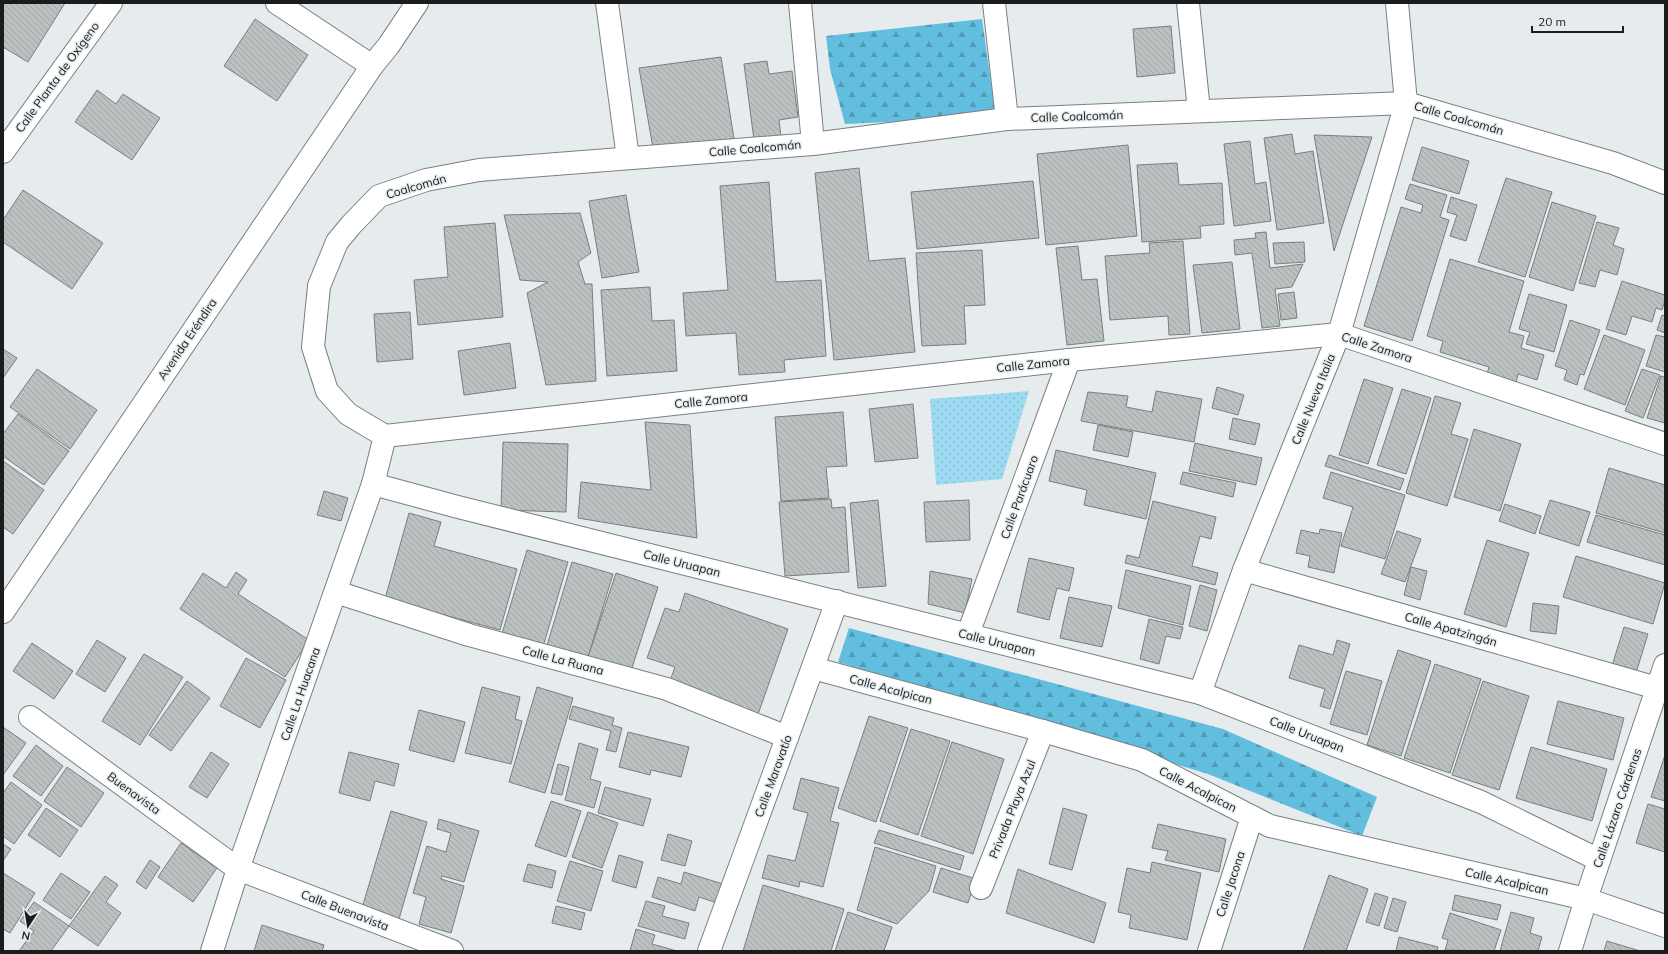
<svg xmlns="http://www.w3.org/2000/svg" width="1668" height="954" viewBox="0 0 1668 954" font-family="Mulish,sans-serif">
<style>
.forest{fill:url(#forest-firs)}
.park{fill:url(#park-dots)}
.building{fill:url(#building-back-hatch);stroke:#797e7e}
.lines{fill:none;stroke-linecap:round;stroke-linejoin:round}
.street-casing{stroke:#7b7f81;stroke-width:24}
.street{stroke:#fff;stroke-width:22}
.labels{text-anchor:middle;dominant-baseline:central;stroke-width:3;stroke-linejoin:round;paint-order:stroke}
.street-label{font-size:12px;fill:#1a1c1d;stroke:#e6ecee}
</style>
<defs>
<pattern id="forest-firs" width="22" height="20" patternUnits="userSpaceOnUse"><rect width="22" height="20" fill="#61bedf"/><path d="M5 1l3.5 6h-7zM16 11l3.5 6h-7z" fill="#4f9ab4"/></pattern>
<pattern id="park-dots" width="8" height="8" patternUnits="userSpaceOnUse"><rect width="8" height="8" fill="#9cdaf2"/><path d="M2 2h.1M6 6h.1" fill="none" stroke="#86bacf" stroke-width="1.8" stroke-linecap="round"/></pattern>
<pattern id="building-back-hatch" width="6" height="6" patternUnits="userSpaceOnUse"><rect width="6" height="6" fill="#bbc1c1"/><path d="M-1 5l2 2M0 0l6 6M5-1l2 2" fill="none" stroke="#a0a5a5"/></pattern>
</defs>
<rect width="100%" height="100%" fill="#e6ecee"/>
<g class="forest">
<polygon points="982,19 996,117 845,124 830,69 826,36"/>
<polygon points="849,628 1223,729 1377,797 1362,836 1208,774 838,662"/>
</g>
<polygon class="park" points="1029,391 1002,479 936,485 930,399"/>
<g class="building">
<polygon points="3,3 65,3 28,62 3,47"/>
<polygon points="255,19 308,55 277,101 224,66"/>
<polygon points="1171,26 1175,73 1137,77 1133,29"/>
<polygon points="721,57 734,139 653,148 639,68"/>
<polygon points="767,61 769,74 792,71 798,117 779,120 781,137 754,140 744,64"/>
<polygon points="97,90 116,104 123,94 160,118 132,160 75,122"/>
<polygon points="1292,134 1295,154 1313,151 1324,223 1277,230 1264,138"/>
<polygon points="1314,135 1372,137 1334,251"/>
<polygon points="1250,141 1255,184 1266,182 1271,221 1234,226 1224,144"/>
<polygon points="1128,145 1137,236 1046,245 1037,154"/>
<polygon points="1422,147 1469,161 1459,194 1412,180"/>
<polygon points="1177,163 1179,185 1222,183 1224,224 1200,226 1201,238 1142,242 1137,165"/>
<polygon points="859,168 869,261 905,258 915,352 834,360 815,173"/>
<polygon points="1506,178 1552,192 1525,277 1478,262"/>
<polygon points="1033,181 1039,238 917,249 911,192"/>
<polygon points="769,182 776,282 821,280 826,356 784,360 785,372 739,375 736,333 686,336 683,293 728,290 720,186"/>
<polygon points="1410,184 1447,195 1440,217 1449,220 1412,341 1364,326 1401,207 1421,213 1423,205 1405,199"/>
<polygon points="23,190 103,243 72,289 3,242 3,220"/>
<polygon points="626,195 639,272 602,278 589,201"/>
<polygon points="1451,197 1477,205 1466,241 1450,236 1457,215 1447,212"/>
<polygon points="1552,202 1596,216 1573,291 1529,277"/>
<polygon points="580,213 591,253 578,262 585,284 592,284 596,381 546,385 527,293 548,282 520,280 504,215"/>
<polygon points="1597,222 1619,228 1613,245 1624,249 1617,275 1600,270 1595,287 1579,283"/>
<polygon points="495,223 503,317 418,325 414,280 448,277 444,227"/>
<polygon points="1266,232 1270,268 1303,264 1292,287 1275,289 1280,326 1262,328 1252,253 1235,255 1234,240 1256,238 1255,233"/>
<polygon points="1183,241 1190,334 1169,335 1168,316 1110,320 1105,256 1150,253 1149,243"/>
<polygon points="1304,242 1305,262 1275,264 1273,243"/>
<polygon points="1078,246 1082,280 1097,279 1104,341 1067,345 1056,248"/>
<polygon points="982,250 985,305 964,306 966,344 922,346 916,253"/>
<polygon points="1450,259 1524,281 1509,332 1524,336 1521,348 1544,355 1537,380 1518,374 1516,383 1487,374 1489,367 1440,352 1443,341 1427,336"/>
<polygon points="1232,262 1240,329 1202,333 1193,265"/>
<polygon points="1622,281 1665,295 1665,300 1662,310 1656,308 1652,322 1632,316 1626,335 1606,329"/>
<polygon points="650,287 652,321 674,320 677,371 607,376 601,290"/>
<polygon points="1294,292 1297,318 1281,320 1278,294"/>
<polygon points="1529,294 1567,305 1554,352 1526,344 1530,332 1519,329"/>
<polygon points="410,312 413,359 377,362 374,314"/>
<polygon points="1662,315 1665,316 1665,333 1657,330"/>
<polygon points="1570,320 1600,330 1584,375 1580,374 1577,385 1564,380 1567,370 1555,366"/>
<polygon points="1604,335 1645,350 1625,405 1584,389"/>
<polygon points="1656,335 1665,337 1665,372 1646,366"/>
<polygon points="510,343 516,388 464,395 458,351"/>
<polygon points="3,349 17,358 3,378"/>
<polygon points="37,369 97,410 70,449 10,407"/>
<polygon points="1642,369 1660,375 1643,418 1625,411"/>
<polygon points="1661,376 1665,377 1665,423 1647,418"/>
<polygon points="1364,379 1393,388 1368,464 1339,455"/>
<polygon points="1217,387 1244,395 1238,415 1212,408"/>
<polygon points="1402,389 1431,398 1406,474 1377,465"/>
<polygon points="1156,391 1202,399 1194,442 1081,421 1088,392 1128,396 1126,407 1152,412"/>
<polygon points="1435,396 1461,403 1451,434 1468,439 1447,506 1406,493"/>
<polygon points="913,404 918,458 875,462 869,409"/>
<polygon points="843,412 847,466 826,467 829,498 781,501 775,417"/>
<polygon points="18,414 69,451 44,485 3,456 3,434"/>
<polygon points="1233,418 1260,424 1255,445 1229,439"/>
<polygon points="645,422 690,425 697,538 578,518 581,482 651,490"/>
<polygon points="1098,425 1133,432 1128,457 1093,450"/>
<polygon points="1474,429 1521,444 1500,511 1454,497"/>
<polygon points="503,442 568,444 566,512 501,510"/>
<polygon points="1195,443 1262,458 1256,485 1189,471"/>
<polygon points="1056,450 1156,473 1146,519 1084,505 1087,490 1049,481"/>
<polygon points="1329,455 1404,479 1400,490 1325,466"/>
<polygon points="3,461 44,490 13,534 3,527"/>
<polygon points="1609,468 1665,485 1665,533 1596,513"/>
<polygon points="1183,472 1236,483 1233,497 1180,484"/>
<polygon points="1331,472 1405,495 1385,559 1341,546 1353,507 1323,498"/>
<polygon points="324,491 348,498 341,521 317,515"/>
<polygon points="831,499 832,508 845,507 849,572 785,576 779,502"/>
<polygon points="878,500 886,586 858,588 850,503"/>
<polygon points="969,500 970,540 926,542 924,502"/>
<polygon points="1550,500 1590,512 1579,546 1539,533"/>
<polygon points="1153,501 1216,517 1211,539 1200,536 1192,566 1218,573 1215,585 1125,563 1127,555 1139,558"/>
<polygon points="1505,504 1541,516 1535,534 1499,521"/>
<polygon points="409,513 441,522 434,546 517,569 500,630 385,599"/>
<polygon points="1596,515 1665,535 1665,565 1587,542"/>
<polygon points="1320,529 1342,533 1334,573 1308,567 1310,556 1296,553 1301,530 1319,534"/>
<polygon points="1397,531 1421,539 1405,582 1381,574"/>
<polygon points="1487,540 1529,553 1506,627 1464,614"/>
<polygon points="527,550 568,562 542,650 501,637"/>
<polygon points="1576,556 1665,583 1653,624 1563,597"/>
<polygon points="1029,558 1074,568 1069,591 1057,588 1049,620 1017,612"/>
<polygon points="572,562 613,574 586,664 545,652"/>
<polygon points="1411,567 1427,571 1420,600 1404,595"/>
<polygon points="1126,570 1191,586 1183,625 1118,608"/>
<polygon points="930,571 972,579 965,613 928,604"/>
<polygon points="236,572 247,580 238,594 309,640 285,677 180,609 203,573 226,588"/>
<polygon points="616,573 658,587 629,677 586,663"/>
<polygon points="1200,585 1217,590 1207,631 1189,626"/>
<polygon points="685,593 788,629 756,720 667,689 675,667 647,658 665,608 679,612"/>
<polygon points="1069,597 1112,606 1102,647 1060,638"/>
<polygon points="1533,603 1559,606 1556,634 1530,631"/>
<polygon points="1149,619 1183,627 1180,639 1166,636 1159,664 1140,659"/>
<polygon points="1624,627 1648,634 1636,673 1612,666"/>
<polygon points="97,640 126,658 105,692 76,674"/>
<polygon points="1337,640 1350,644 1330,709 1320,706 1325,689 1289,678 1299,645 1333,655"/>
<polygon points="32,643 73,671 54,699 13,671"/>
<polygon points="1398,650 1431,661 1401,756 1367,745"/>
<polygon points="144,654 183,677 140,745 102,721"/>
<polygon points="246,658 286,680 260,728 220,706"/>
<polygon points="1435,664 1481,679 1450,773 1404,758"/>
<polygon points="1346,671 1382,681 1367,735 1330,724"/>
<polygon points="187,681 210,698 171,751 149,735"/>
<polygon points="1483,681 1529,696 1499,790 1452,775"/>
<polygon points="482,687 520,697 515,719 522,721 511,764 465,753"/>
<polygon points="537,687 573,698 545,793 509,782"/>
<polygon points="1558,701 1624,718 1613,760 1547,744"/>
<polygon points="573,706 614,718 612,725 622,728 616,752 606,750 611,731 569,719"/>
<polygon points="419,710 465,722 454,762 409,750"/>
<polygon points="869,716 908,728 876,822 838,808"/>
<polygon points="3,727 26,743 3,775"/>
<polygon points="911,729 950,741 918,835 880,821"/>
<polygon points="628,732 689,747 681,777 651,770 650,775 619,767"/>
<polygon points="952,742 1004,759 973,854 921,836"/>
<polygon points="579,743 598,749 590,779 601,782 594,808 565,800"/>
<polygon points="36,745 63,766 41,796 13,776"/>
<polygon points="1531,747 1607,769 1592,821 1516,798"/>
<polygon points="211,752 229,764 207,798 189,787"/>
<polygon points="349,752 399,764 394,786 375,781 370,801 339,793"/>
<polygon points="1665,755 1665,801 1651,797"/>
<polygon points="558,764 569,767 562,795 551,793"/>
<polygon points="67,767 104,793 81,827 44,801"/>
<polygon points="801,778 839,788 830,821 839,823 823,887 800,881 799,887 762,878 768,855 795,861 808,813 793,809"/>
<polygon points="11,782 42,805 14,844 3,836 3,793"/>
<polygon points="605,787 651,799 643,826 598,813"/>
<polygon points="551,801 581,811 566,857 535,846"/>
<polygon points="1648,804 1665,809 1665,852 1636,843"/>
<polygon points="46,808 78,830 60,857 28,835"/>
<polygon points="1063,808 1087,815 1072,870 1049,864"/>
<polygon points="391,811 427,822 399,919 362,908"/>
<polygon points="588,812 618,823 602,868 572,857"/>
<polygon points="439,819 479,831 464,882 442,876 441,879 464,886 451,933 419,924 426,897 413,893 427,846 446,852 451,833 437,829"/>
<polygon points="1158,824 1226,839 1219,872 1165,860 1168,851 1152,848"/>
<polygon points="879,830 964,856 960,870 874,843"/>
<polygon points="668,834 692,841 685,866 661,860"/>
<polygon points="181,843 217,868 193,902 158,877"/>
<polygon points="3,844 11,849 3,861"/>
<polygon points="875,847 936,866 929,891 897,924 857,910"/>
<polygon points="619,855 643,862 636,888 612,881"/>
<polygon points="150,860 160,867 146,889 136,882"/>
<polygon points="570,861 603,871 591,911 557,901"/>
<polygon points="1152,862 1201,873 1187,940 1129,928 1131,915 1118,912 1127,868 1150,873"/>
<polygon points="528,864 556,871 552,888 523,881"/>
<polygon points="941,868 976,879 968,903 933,892"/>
<polygon points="1018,869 1106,903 1094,943 1006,913"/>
<polygon points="684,872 723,884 717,903 699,897 695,911 652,897 658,877 681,884"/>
<polygon points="3,873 35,893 10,933 3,929"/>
<polygon points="61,873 90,892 71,919 43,900"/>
<polygon points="1329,875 1368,889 1346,951 1303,951"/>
<polygon points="105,876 118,885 106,902 121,913 98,946 69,926"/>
<polygon points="763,885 844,909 831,951 743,951"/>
<polygon points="1375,893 1388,897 1379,926 1366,922"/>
<polygon points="1455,895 1501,905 1497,920 1452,910"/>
<polygon points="1393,898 1406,902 1397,932 1384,928"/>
<polygon points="646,901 665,906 662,916 689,923 685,939 638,926"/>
<polygon points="34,902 69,926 51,951 19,951 34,931 20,921"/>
<polygon points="556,906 585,913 581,930 552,923"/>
<polygon points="848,912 892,927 884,951 835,951"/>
<polygon points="1511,912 1534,918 1530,933 1542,937 1538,951 1500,951"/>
<polygon points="1450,913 1501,930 1494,951 1445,950 1448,940 1442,938"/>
<polygon points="262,925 324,945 322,951 254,951"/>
<polygon points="636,929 655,935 652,944 677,951 630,951"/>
<polygon points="1399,937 1438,947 1437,951 1396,951"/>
<polygon points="1607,941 1640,951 1604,951"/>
</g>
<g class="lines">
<g class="street-casing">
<g id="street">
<polyline points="277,3 372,66"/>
<polyline points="607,3 628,158"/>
<polyline points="800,3 813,144"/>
<polyline points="994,3 1007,119"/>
<polyline points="1188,3 1199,111"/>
<polyline points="3,152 111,3"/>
<polyline points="385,436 348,414 327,391 313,347 319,286 337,242 351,225 379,196 426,180 479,170 813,144 1007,119 1406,103 1613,163 1665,183"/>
<polyline points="385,436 1069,360 1339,334 1665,444"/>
<polyline points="373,484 458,507 1200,693 1481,802 1599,860"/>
<polyline points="1244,570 1657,688"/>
<polyline points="336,592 469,635 667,689 787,737"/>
<polyline points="3,612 372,66 389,45 417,3"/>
<polyline points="968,634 1069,360"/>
<polyline points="813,668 1043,731 1142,760 1270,826 1586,899 1665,926"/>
<polyline points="1200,693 1244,570 1339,334 1406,103 1397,3"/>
<polyline points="30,717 238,869 452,951"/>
<polyline points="981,888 1043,731"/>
<polyline points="212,951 238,869 373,484 385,436"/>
<polyline points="709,951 837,601"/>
<polyline points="1209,951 1252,817"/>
<polyline points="1570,951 1586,899 1665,665"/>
</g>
</g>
<use href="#street" class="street"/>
</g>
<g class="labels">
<g class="street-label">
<text transform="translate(57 77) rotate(-54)">Calle Planta de Oxígeno</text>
<text transform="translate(1077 116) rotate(-2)">Calle Coalcomán</text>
<text transform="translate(1459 118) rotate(16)">Calle Coalcomán</text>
<text transform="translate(755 148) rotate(-5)">Calle Coalcomán</text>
<text transform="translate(416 186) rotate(-16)">Coalcomán</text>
<text transform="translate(187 339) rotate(-56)">Avenida Eréndira</text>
<text transform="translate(1377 347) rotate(18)">Calle Zamora</text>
<text transform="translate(1033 364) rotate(-6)">Calle Zamora</text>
<text transform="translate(1313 399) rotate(-68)">Calle Nueva Italia</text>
<text transform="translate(711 400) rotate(-6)">Calle Zamora</text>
<text transform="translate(1019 497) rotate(-70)">Calle Parácuaro</text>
<text transform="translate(682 563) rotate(14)">Calle Uruapan</text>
<text transform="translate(1451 629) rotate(16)">Calle Apatzingán</text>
<text transform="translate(997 642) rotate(14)">Calle Uruapan</text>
<text transform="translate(563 660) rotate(15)">Calle La Ruana</text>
<text transform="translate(891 689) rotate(15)">Calle Acalpican</text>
<text transform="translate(300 694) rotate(-71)">Calle La Huacana</text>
<text transform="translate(1307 734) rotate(21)">Calle Uruapan</text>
<text transform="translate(773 776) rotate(-70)">Calle Maravatío</text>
<text transform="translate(1198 789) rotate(27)">Calle Acalpican</text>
<text transform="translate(134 793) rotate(36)">Buenavista</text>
<text transform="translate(1617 808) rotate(-71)">Calle Lázaro Cárdenas</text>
<text transform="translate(1012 809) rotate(-68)">Privada Playa Azul</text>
<text transform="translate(1507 881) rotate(13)">Calle Acalpican</text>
<text transform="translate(1230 884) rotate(-72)">Calle Jacona</text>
<text transform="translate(345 910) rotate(21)">Calle Buenavista</text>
</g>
</g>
<rect width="1668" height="954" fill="none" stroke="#1a1c1d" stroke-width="8"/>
<g transform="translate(28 926) rotate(192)" stroke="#e6ecee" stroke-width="3" paint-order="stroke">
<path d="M0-3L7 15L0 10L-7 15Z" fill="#1a1c1d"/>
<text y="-6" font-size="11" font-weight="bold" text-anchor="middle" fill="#1a1c1d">N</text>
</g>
<path d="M1532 26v6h91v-6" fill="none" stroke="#1a1c1d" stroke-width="2"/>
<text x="1538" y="26" font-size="12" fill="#1a1c1d" stroke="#e6ecee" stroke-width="3" paint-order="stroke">20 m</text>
</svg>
